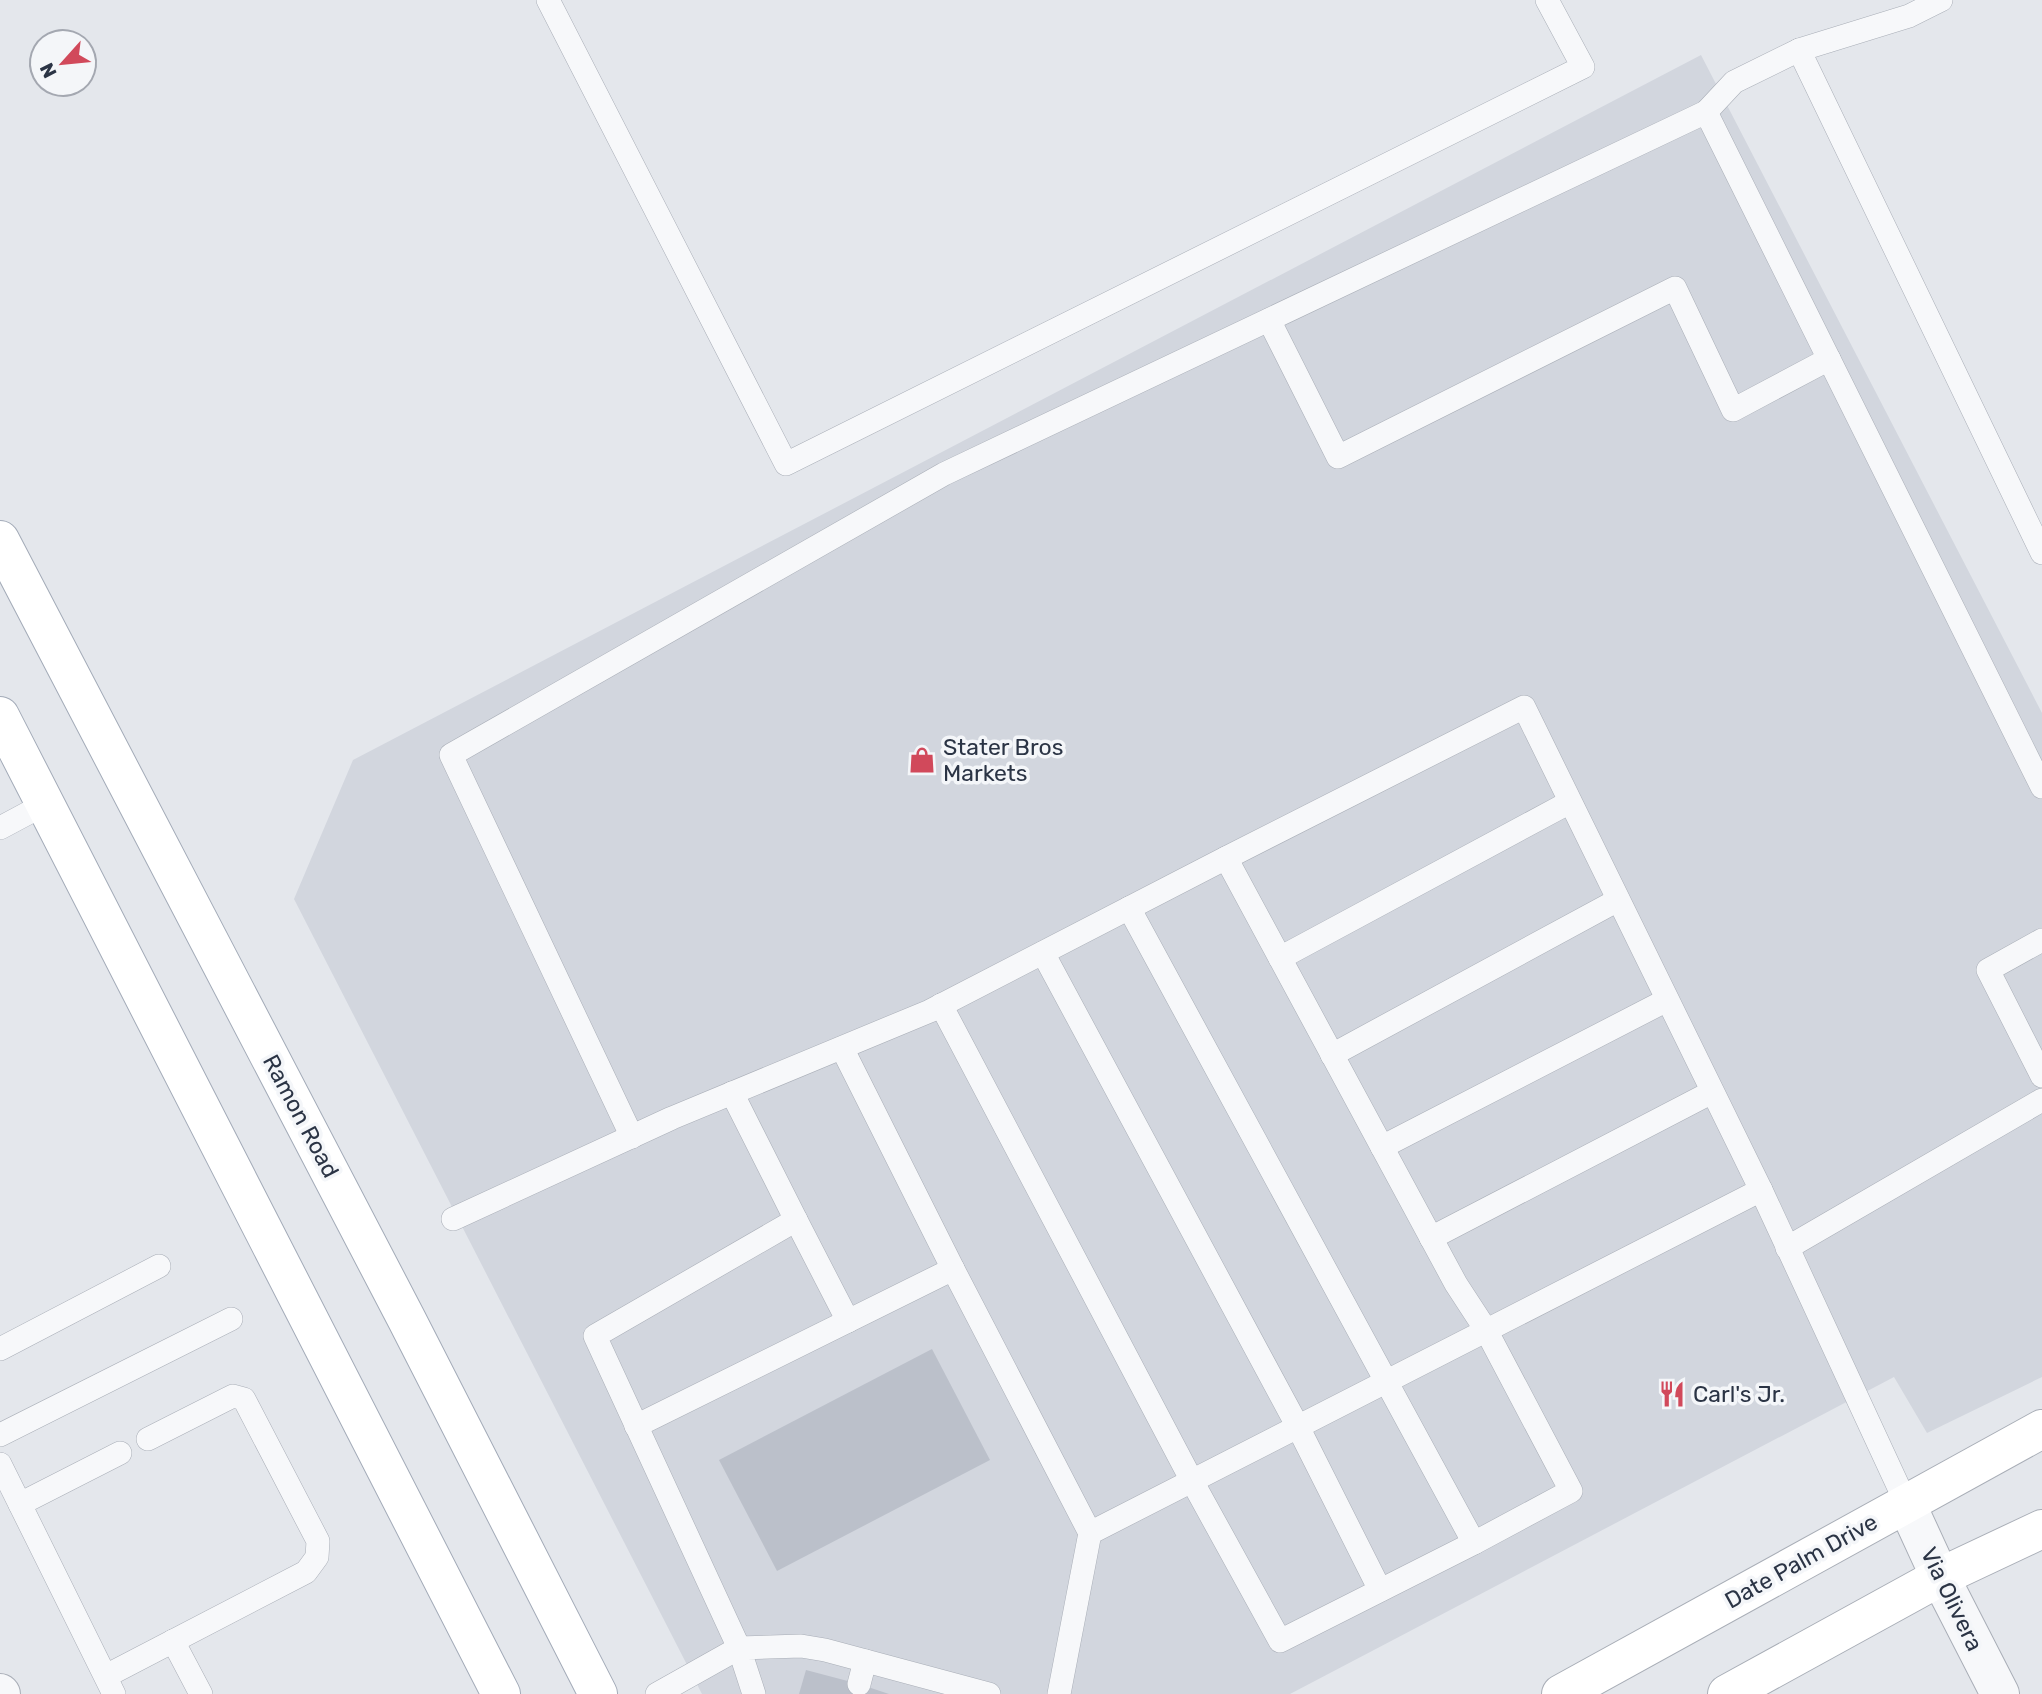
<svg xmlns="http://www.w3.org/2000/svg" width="2042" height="1694" viewBox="0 0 2042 1694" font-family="Rubik,sans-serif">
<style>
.built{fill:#d2d6de}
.building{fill:#bbc0ca}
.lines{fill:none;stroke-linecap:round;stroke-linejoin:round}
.lane-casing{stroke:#a9aeb7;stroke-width:24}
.street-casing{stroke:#a9aeb7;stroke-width:40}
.secondary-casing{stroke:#a9aeb7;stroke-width:40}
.primary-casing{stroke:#a3abb8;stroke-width:40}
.lane{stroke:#f7f8fa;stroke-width:23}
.street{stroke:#f7f8fa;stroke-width:38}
.secondary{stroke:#fff;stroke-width:38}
.primary{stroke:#fff;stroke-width:38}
.labels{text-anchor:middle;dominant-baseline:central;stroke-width:7;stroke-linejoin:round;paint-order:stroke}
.poi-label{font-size:23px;fill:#2b3445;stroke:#f4f6f9;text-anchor:start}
.street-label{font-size:23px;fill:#2b3445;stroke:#f4f6f9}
</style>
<rect width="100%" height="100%" fill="#e4e7ec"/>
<polygon class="built" points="1701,55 2042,713 2042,1377 1927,1433 1894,1377 1290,1694 702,1694 294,899 353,760"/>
<g class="building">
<polygon points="932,1349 990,1460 777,1571 719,1460"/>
<polygon points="806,1670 859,1684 889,1694 799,1694"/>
</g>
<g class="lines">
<g class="lane-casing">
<g id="lane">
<polyline points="548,0 786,464 1583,67 1547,0"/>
<polyline points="1799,50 1909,16 1941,0"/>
<polyline points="1706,112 1734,82 1799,50 2042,553"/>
<polyline points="1269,320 1338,457 1675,288 1733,410 1829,359"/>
<polyline points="0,828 45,804"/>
<polyline points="1129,908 1474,1543"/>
<polyline points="2042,940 1988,970 2042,1076"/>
<polyline points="1043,953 1298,1427 1380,1590"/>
<polyline points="1280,958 1570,802"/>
<polyline points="941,1005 1192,1481 1280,1641 1474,1543 1571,1491 1486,1330 1456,1284 1226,858"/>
<polyline points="842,1048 953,1269"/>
<polyline points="1332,1055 1618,900"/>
<polyline points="632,1137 451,755 944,474 1706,112 2042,787"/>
<polyline points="1382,1147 1667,1000"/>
<polyline points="453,1219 672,1118 930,1011 1226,858 1524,707 1761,1190"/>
<polyline points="796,1220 848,1321"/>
<polyline points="1431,1238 1712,1092"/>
<polyline points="1787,1248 2042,1100"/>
<polyline points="0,1349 159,1266"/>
<polyline points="636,1426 953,1269 1090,1533"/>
<polyline points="0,1435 231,1319"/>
<polyline points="0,1464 114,1694"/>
<polyline points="20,1504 120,1453"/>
<polyline points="173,1641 201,1694"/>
<polyline points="106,1676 306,1572 317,1557 318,1541 244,1399 233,1396 225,1400 148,1439"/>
<polyline points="859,1684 865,1661"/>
<polyline points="657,1694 739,1648 595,1336 796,1220 732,1093"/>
<polyline points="754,1694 739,1648 801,1646 825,1650 989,1694"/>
<polyline points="1059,1694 1090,1533 1761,1190 1906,1503"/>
</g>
</g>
<g class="street-casing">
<g id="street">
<polyline points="1906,1503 1940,1577 2000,1694"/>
<polyline points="0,1693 1,1694"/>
</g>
</g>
<g class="secondary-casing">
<g id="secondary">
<polyline points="1561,1694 2042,1429"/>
<polyline points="1727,1694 1940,1577 2042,1529"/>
</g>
</g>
<g class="primary-casing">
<g id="primary">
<polyline points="0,540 407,1320 598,1694"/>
<polyline points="0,716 501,1694"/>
</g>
</g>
<use href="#lane" class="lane"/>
<use href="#street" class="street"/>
<use href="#secondary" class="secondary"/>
<use href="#primary" class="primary"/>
</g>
<defs>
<g id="shop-bare" transform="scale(2.1)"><path d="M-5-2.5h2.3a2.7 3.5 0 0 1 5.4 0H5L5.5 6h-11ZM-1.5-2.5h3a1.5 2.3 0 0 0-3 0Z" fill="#d1495b" stroke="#f4f6f9" stroke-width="2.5" paint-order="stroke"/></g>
<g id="restaurant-bare" transform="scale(2.1)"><path d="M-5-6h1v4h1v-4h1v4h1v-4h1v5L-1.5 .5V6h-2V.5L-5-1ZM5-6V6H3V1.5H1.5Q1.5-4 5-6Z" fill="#d1495b" stroke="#f4f6f9" stroke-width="2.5" paint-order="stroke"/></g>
</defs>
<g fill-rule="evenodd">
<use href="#shop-bare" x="922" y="760"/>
<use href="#restaurant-bare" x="1672" y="1394"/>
</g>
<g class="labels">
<g class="poi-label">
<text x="943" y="747">Stater Bros<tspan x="943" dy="26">Markets</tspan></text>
<text x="1693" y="1394">Carl's Jr.</text>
</g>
<g class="street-label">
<text transform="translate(301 1116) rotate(62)">Ramon Road</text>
<text transform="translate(1801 1561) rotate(-29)">Date Palm Drive</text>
<text transform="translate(1952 1599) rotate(64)">Via Olivera</text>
</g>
</g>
<g transform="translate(63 63) rotate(243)"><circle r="33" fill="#f4f6f9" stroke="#a4a8b1" stroke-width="2"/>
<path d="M0-5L12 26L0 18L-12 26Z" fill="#d1495b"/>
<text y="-10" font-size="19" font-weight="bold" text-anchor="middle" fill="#2b3445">N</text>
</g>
</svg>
